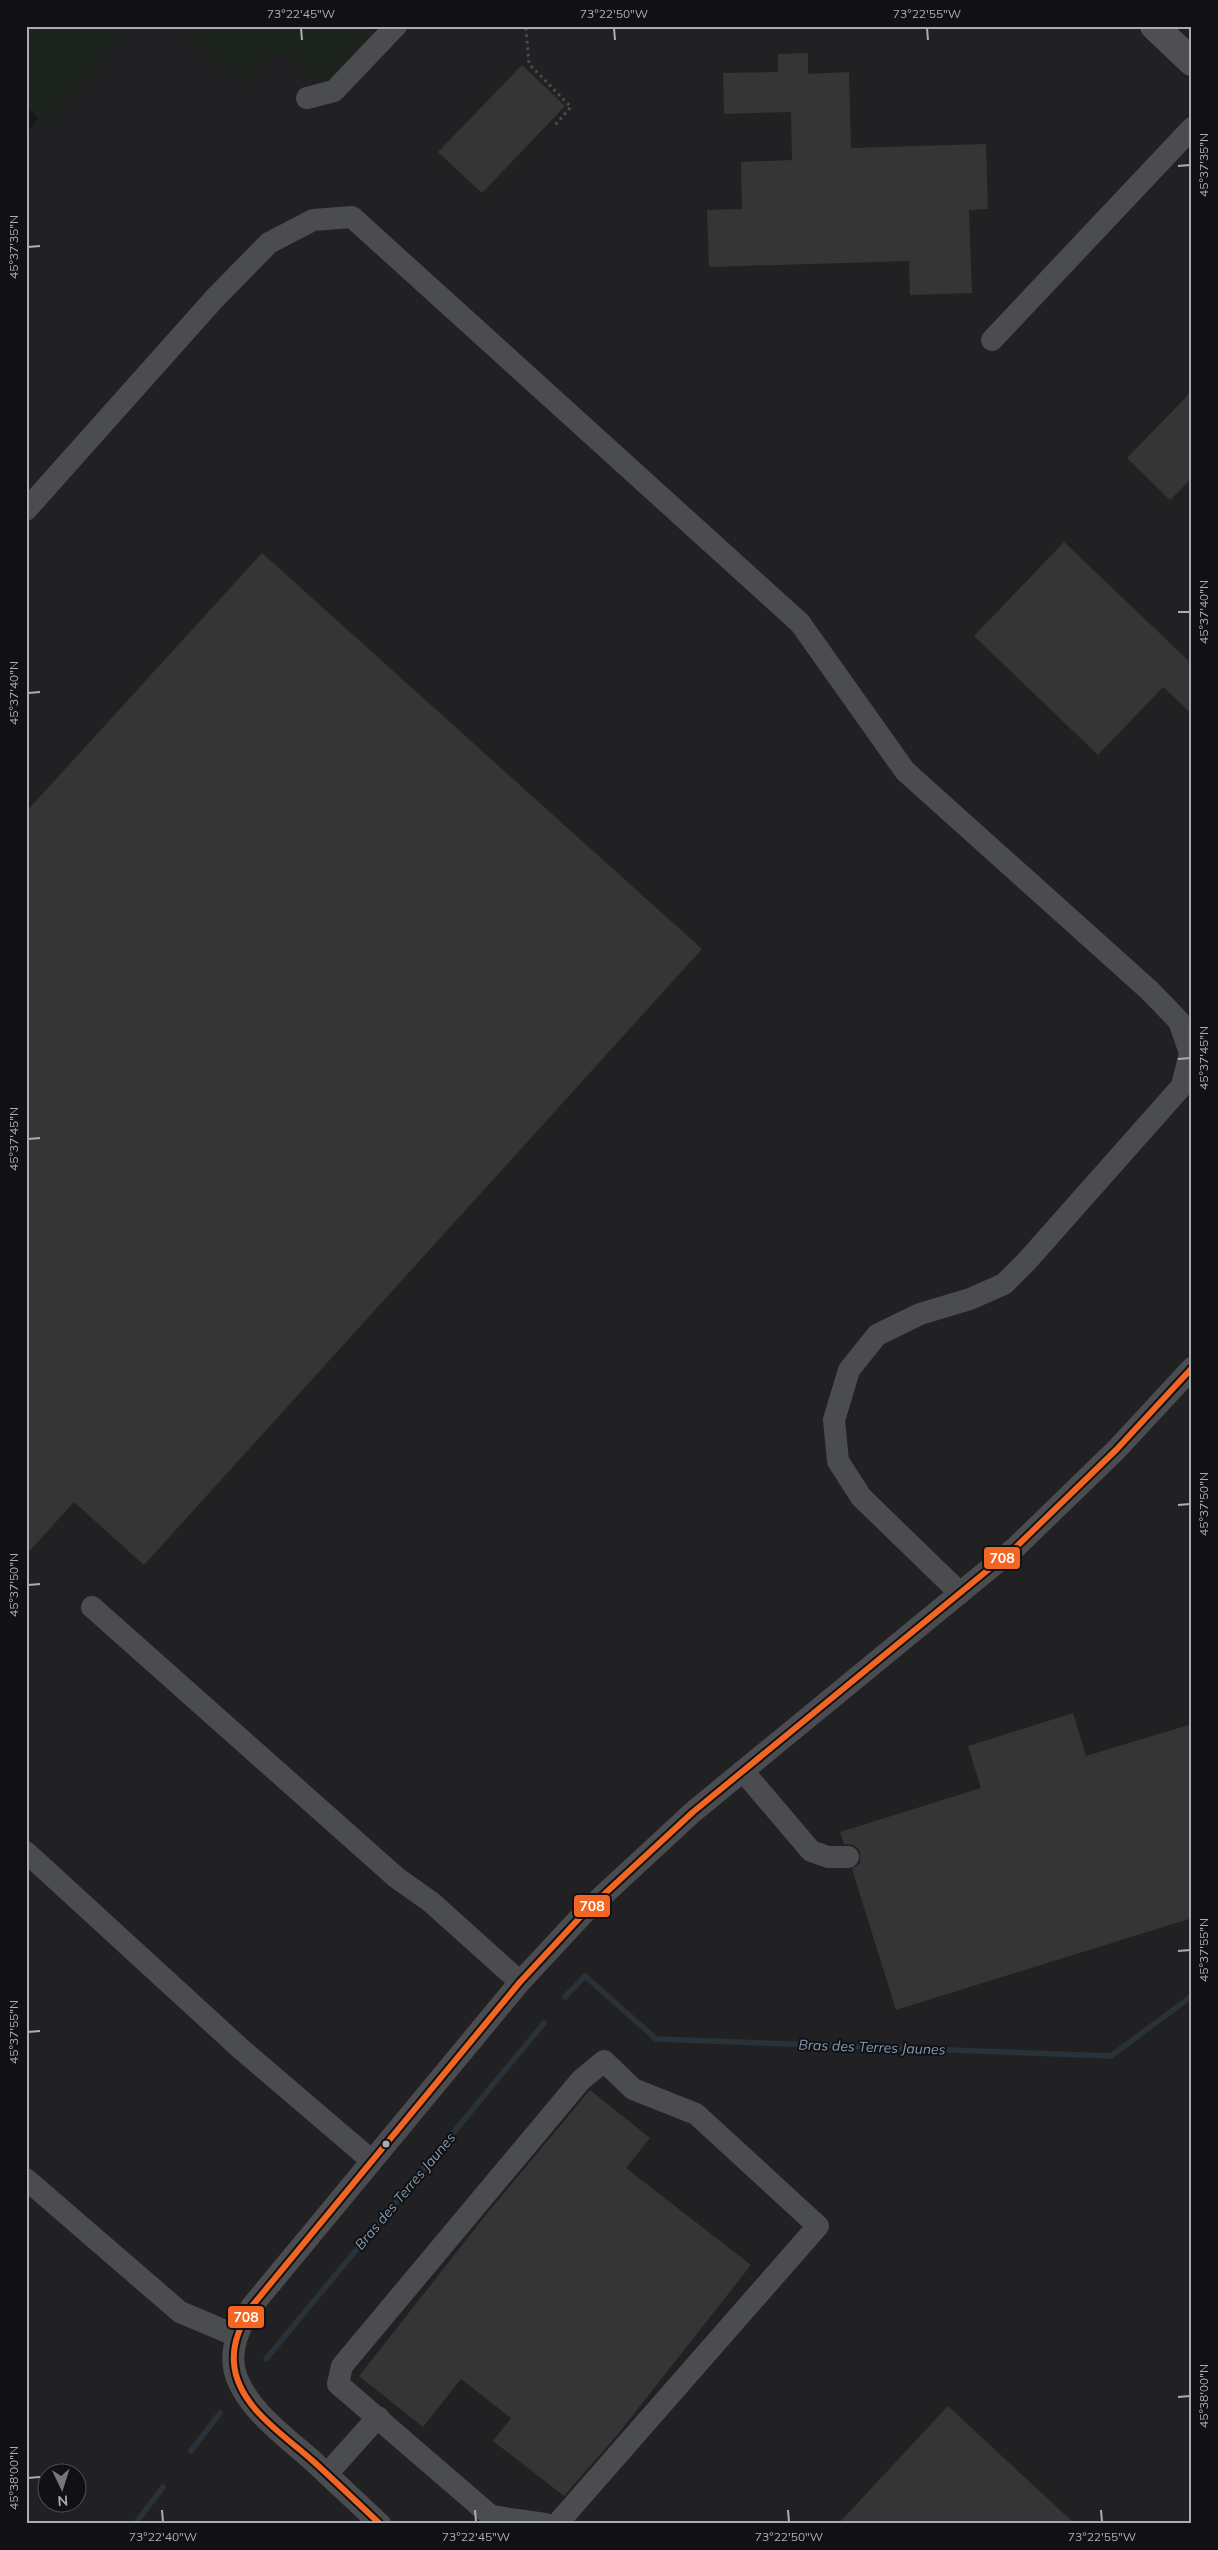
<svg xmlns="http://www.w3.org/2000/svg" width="1218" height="2550" viewBox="0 0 1218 2550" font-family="Mulish,sans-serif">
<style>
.built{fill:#212123;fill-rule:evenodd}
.green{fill:#1d241e}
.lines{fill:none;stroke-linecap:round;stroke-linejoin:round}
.stream{stroke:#2a3239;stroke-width:5.5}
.building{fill:#353536}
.path{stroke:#4d4e52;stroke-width:3;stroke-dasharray:2.5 4;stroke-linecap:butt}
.minor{stroke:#4b4c50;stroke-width:22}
.major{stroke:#4d4f52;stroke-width:28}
.bus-1-casing{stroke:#111113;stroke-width:10}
.bus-1{stroke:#f26522;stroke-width:6}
.ticks{fill:none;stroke:#a8adb8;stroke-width:2}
.bus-dot{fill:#a8adb8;stroke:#111113;stroke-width:2}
.labels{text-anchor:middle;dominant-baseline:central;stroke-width:4;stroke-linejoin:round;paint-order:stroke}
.water-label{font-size:14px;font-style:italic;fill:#7f9bb3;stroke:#111113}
.line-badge{stroke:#111113;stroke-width:2}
.badge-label{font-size:14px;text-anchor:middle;font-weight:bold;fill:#fff}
.neatline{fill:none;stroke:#a8adb8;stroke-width:2}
.ticks-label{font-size:12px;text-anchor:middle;fill:#a8adb8}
</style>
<rect width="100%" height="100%" fill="#171717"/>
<path class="built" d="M 114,26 L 1192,26 L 1192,2524 L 26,2524 L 26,133 ZM 48,2472 L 78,2472 L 78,2502 L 48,2502 Z"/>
<g class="green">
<polygon points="26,26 129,26 48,126 26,107"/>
<polygon points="158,26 375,26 323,85 278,50 248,85 204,55 176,29"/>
</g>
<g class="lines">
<g class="stream">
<polyline points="565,1997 585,1976 656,2039 1111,2056 1192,1996"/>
<polyline points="266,2359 544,2023"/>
<polyline points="191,2451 220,2413"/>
<polyline points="135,2524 163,2487"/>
</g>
</g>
<g class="building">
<polygon points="808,53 808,74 849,72 851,148 986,144 988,209 969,210 972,293 910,295 909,261 709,267 707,210 742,209 741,162 792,160 791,112 724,114 723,73 778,72 778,54"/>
<polygon points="522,65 565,106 482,193 438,152"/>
<polygon points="1192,391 1192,478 1170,500 1127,458"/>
<polygon points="1064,542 1192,664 1192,714 1163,687 1098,755 974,636"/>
<polygon points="262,553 702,949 144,1565 74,1502 26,1555 26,812"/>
<polygon points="1073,1713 1086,1756 1192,1724 1192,1918 896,2010 852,1869 860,1863 860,1851 854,1845 844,1844 840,1832 981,1788 968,1746"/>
<polygon points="590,2090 650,2138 626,2168 751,2265 618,2434 564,2496 493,2441 511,2418 461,2379 423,2427 359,2376 489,2211"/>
<polygon points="948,2406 1075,2524 838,2524"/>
</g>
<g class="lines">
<polyline class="path" points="526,28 529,64 571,107 555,125"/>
<g class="minor">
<polyline points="307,98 334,91 396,26"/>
<polyline points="992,340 1192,128"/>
<polyline points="26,510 215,298 269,243 313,220 352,217 800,623 905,771 1149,990 1179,1021 1190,1053 1182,1086 1027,1261 1004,1284 970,1299 920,1314 877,1335 849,1370 834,1420 838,1461 861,1497 960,1593"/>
<polyline points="92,1607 397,1878 431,1902 520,1982"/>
<polyline points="743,1771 811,1851 828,1857 848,1857"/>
<polyline points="26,1852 241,2049 371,2160"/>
<polyline points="26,2179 180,2312 237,2336"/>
<polyline points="327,2474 378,2417"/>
<path d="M 380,2524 C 358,2503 335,2482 313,2461 C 286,2437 245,2408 235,2372 C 229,2348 240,2326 252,2306 L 520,1982 L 586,1911 L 693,1812 L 1016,1547 L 1116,1450 L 1192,1368"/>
<polyline points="545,2524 491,2516 338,2384 342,2366 581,2080 604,2061 633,2089 696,2114 818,2226 557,2524"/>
</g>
<polyline class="major" points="1154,26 1192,62"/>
<g class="bus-1-casing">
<path id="bus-1" d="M 380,2524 C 358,2503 336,2482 313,2461 C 284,2435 237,2406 234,2363 C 232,2342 242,2323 252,2306 L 520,1982 L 586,1911 L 693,1812 L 1016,1547 L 1116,1450 L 1192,1368"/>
</g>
<use href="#bus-1" class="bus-1"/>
</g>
<path class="ticks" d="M 301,28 L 302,40M 614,28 L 615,40M 927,28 L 928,40M 1178,166 L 1190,165M 28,247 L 40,246M 1178,612 L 1190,612M 28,693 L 40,692M 1178,1059 L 1190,1058M 28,1139 L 40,1138M 1178,1505 L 1190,1504M 28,1585 L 40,1584M 1178,1951 L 1190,1950M 28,2032 L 40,2031M 1178,2397 L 1190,2396M 28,2478 L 40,2477M 162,2510 L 163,2522M 475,2510 L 476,2522M 788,2510 L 789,2522M 1101,2510 L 1102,2522"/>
<circle class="bus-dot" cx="386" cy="2144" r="4.5"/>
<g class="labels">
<g class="water-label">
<text transform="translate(872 2047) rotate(2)">Bras des Terres Jaunes</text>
<text transform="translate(405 2191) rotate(-50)">Bras des Terres Jaunes</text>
</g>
</g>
<g class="line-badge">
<rect x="983" y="1546" width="38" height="24" rx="5" fill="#f26522"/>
<rect x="573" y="1894" width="38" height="24" rx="5" fill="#f26522"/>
<rect x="227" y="2305" width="38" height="24" rx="5" fill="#f26522"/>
</g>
<g class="badge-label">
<text x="1002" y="1563">708</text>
<text x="592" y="1911">708</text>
<text x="246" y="2322">708</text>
</g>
<rect width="1218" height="2550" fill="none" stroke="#111113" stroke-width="55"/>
<g transform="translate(62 2488) rotate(176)"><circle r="24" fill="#111113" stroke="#4d4f55"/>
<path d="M0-4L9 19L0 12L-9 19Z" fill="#757880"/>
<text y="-8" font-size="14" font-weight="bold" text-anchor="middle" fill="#a8adb8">N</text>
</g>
<rect x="28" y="28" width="1162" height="2494" class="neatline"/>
<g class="ticks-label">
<text x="301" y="18">73°22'45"W</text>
<text x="614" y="18">73°22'50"W</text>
<text x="927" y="18">73°22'55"W</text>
<text transform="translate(1204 165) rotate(-90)" y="4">45°37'35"N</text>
<text transform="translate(14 247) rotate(-90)" y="4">45°37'35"N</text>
<text transform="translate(1204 612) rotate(-90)" y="4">45°37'40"N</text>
<text transform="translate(14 693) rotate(-90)" y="4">45°37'40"N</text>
<text transform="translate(1204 1058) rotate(-90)" y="4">45°37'45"N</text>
<text transform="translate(14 1139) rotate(-90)" y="4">45°37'45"N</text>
<text transform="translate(1204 1504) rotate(-90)" y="4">45°37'50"N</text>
<text transform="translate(14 1585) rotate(-90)" y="4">45°37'50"N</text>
<text transform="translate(1204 1950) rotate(-90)" y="4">45°37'55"N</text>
<text transform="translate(14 2032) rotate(-90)" y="4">45°37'55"N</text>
<text transform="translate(1204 2396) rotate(-90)" y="4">45°38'00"N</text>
<text transform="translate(14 2478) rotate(-90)" y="4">45°38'00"N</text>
<text x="163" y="2541">73°22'40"W</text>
<text x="476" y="2541">73°22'45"W</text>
<text x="789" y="2541">73°22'50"W</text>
<text x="1102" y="2541">73°22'55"W</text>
</g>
</svg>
